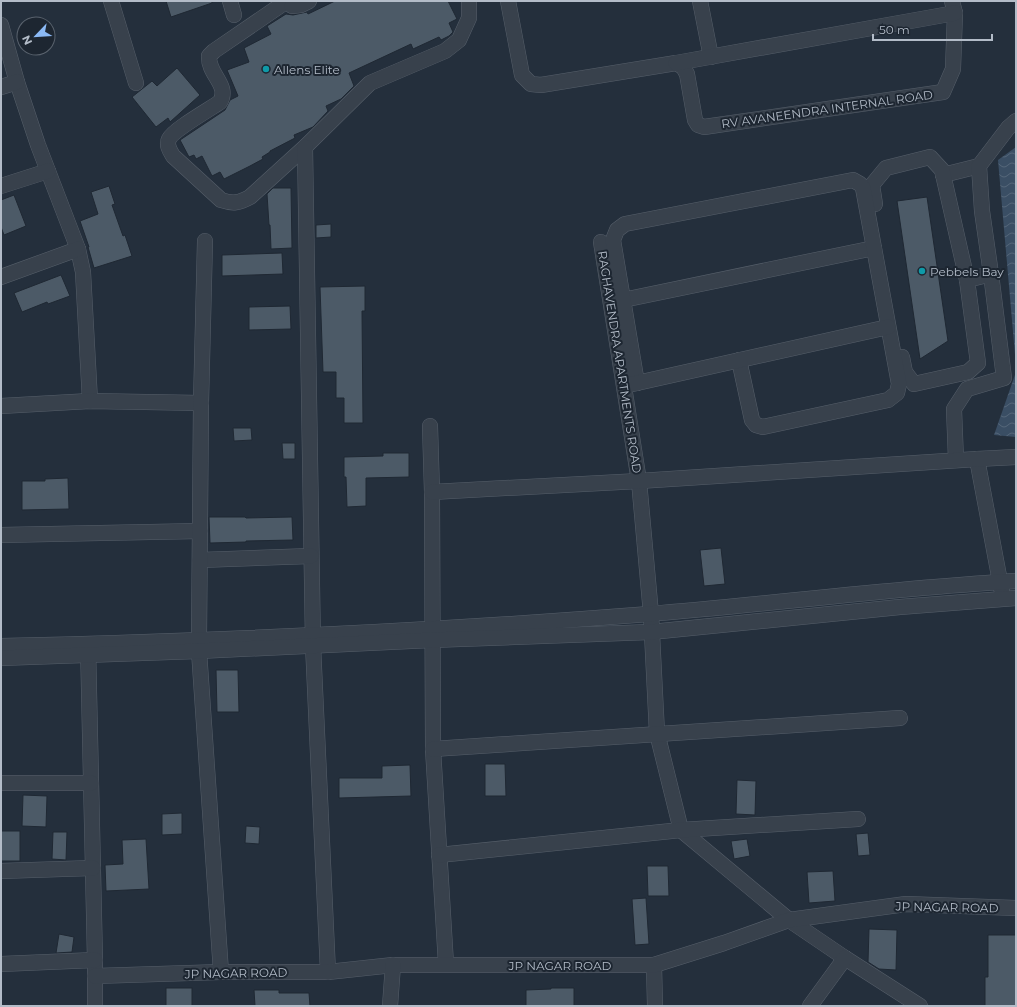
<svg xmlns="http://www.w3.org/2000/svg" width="1017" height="1007" viewBox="0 0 1017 1007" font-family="Montserrat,sans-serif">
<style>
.water{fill:url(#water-waves)}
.building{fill:#4c5a67;stroke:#1f2833}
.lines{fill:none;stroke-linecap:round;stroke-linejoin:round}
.minor-casing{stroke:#565f6a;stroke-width:16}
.minor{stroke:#38414c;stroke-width:15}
.culture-dot{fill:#0f9aa8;stroke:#1d2631;stroke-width:1.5}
.labels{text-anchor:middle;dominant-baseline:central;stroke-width:4;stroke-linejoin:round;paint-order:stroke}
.poi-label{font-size:12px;fill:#b3bcc8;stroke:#1d2631;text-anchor:start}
.street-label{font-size:12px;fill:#b3bcc8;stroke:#1d2631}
</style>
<defs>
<pattern id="water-waves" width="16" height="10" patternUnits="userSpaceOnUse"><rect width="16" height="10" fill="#3a4e64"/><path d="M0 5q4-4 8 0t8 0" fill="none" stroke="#546679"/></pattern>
</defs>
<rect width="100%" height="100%" fill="#242f3c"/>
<g class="water">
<polygon points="1016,147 1016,366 998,160"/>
<polygon points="1016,372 1016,437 994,435"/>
</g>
<g class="building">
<polygon points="166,1 212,1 212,3 171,17"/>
<polygon points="335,1 448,1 457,19 449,23 453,32 449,36 441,40 439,37 413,49 411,44 349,73 354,86 341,99 326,106 328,111 313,127 294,135 295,138 270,151 270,152 262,157 263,159 250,166 224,179 220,172 212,176 202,156 196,159 194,155 189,157 180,140 225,110 230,100 238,96 227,70 249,62 244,48 271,34 267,26 286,14 293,15 307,12 308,14"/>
<polygon points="177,68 200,95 170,122 168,118 156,127 132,97 152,81 157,86"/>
<polygon points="109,186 115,204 112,205 123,236 125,235 132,256 94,268 88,247 89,247 80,221 98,214 91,192"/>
<polygon points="273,188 291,188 292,248 271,249 270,225 269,225 267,194"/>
<polygon points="14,195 26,226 4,235 1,227 1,200"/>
<polygon points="927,197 948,341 920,359 897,201"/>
<polygon points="331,224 331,237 316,238 316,225"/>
<polygon points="282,253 283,274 222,276 222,255"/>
<polygon points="61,275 70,296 48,304 47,302 22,312 14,293"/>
<polygon points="365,286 365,311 362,311 363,423 344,423 344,398 336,398 336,372 323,372 320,287"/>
<polygon points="290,306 291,329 249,330 249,307"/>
<polygon points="233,428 251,428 252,440 234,441"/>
<polygon points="282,443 295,443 295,459 283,459"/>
<polygon points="383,453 409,453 409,477 366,478 366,506 347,507 346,477 344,477 344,457 383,456"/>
<polygon points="68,478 69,509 22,510 22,481 45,481 45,479"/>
<polygon points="209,517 245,517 246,518 292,517 293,540 246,541 246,542 210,543"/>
<polygon points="721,548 725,584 704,586 700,550"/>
<polygon points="216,670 238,670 239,712 217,712"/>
<polygon points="485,764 505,764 506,796 485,796"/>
<polygon points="410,765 411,796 339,798 339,778 382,778 382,766"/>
<polygon points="737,780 756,781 755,815 736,814"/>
<polygon points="23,795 47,796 46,827 22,826"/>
<polygon points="182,813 182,834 162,835 162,814"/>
<polygon points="246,826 260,827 259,844 245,843"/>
<rect x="1" y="831" width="19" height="30"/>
<polygon points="53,832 67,832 66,860 52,859"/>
<polygon points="868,833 870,855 858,856 856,834"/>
<polygon points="146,839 149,889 106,891 105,865 123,864 122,840"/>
<polygon points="747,839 750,856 734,859 731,841"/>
<polygon points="647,866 668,866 669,896 648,896"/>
<polygon points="833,871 835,901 809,903 807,872"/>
<polygon points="646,898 649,944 635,945 632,899"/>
<polygon points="869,929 897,930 896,970 879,969 868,962"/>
<polygon points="59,934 74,937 72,952 56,953"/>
<polygon points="988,935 1016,935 1016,1006 985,1006 985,977 988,977"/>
<rect x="166" y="988" width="26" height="18"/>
<polygon points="551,988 574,988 574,1006 526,1006 526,990 551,989"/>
<polygon points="254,990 279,990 279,993 309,993 310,1006 255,1006"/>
</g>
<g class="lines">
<g class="minor-casing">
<g id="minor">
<polyline points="111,1 136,83"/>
<polyline points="230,1 234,15"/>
<path d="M 287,1 L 214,51 L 209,56 C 208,75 230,85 220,102 C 210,109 173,130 169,139 C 166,145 170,151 173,156 L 221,200 C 233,204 239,203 250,197 L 305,147 L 370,83 L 445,51 L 459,40 L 469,18 L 469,1"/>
<polyline points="508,1 522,75 531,84 541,85 676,63 683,67 687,74 695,120 698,125 704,127 943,92 953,69 955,13 952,1"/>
<polyline points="700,1 711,57"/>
<polyline points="292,6 301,5 309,1"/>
<polyline points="1,25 17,82 38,145 78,249 83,272 90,401"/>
<polyline points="676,63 955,13"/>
<polyline points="1,87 17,82"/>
<polyline points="305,147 313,645 328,972"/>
<polyline points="943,175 979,166"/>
<polyline points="1,186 48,171"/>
<polyline points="875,204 872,185 886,168 930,157 942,170 967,280"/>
<polyline points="601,242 639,481 651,614 657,733 681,830 789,920 845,958 920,1006"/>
<polyline points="1,277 78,249"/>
<polyline points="623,300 874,248"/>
<polyline points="902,357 905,372 914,384 968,372 978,363 967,280 991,274"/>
<polyline points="637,383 613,240 617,230 625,224 853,180 860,184 863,188 899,384 897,393 888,400 763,427 756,425 752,420 739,360"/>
<polyline points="628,385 888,327"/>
<polyline points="1,406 90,401 201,403"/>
<polyline points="430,426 432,492 433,749 446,964"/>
<polyline points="977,459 1002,592"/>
<polyline points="956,460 954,409 967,389 1004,378 991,274 982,211 979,166 1008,128 1016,121"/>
<polyline points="432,492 639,481 977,459 1016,457"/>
<polyline points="1,535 200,531"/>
<polyline points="200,560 311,556"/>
<polyline points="199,640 201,403 205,241"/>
<polyline points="88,645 95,960 95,1006"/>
<path d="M 1,646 C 217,641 434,631 649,614 C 772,604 893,588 1016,581"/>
<polyline points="199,651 221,972"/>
<polyline points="1,658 199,651 432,640 651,632 900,607 1016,598"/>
<polyline points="433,749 900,718"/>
<polyline points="1,783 91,783"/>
<polyline points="439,855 681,830 858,819"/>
<polyline points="1,871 93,868"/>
<polyline points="1,964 95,960"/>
<polyline points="654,965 655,1006"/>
<polyline points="95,976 221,972 328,972 393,965 654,965 724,943 789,920 906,904 1016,908"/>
<polyline points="390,1006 393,965"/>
<polyline points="810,1006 845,958"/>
</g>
</g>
<use href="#minor" class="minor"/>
</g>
<g class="culture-dot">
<circle cx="266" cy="69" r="4"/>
<circle cx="922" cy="271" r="4"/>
</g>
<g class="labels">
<g class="poi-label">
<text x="274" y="69">Allens Elite</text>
<text x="930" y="271">Pebbels Bay</text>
</g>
<g class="street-label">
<text transform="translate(827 109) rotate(-8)">RV AVANEENDRA INTERNAL ROAD</text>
<text transform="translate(620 362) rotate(81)">RAGHAVENDRA APARTMENTS ROAD</text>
<text transform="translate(947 907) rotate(1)">JP NAGAR ROAD</text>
<text x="560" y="965">JP NAGAR ROAD</text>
<text transform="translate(236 973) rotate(-1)">JP NAGAR ROAD</text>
</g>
</g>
<rect width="1017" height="1007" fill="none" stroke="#b3bcc8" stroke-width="4"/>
<g transform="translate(36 36) rotate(245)"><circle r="19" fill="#1d2631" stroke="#59626d"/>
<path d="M0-3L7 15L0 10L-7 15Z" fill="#8bb9f5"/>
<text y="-6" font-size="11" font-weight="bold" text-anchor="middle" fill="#b3bcc8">N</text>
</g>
<path d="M873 34v6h119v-6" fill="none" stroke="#b3bcc8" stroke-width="2"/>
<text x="879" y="34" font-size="12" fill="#b3bcc8" stroke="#1d2631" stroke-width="3" paint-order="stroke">50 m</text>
</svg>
